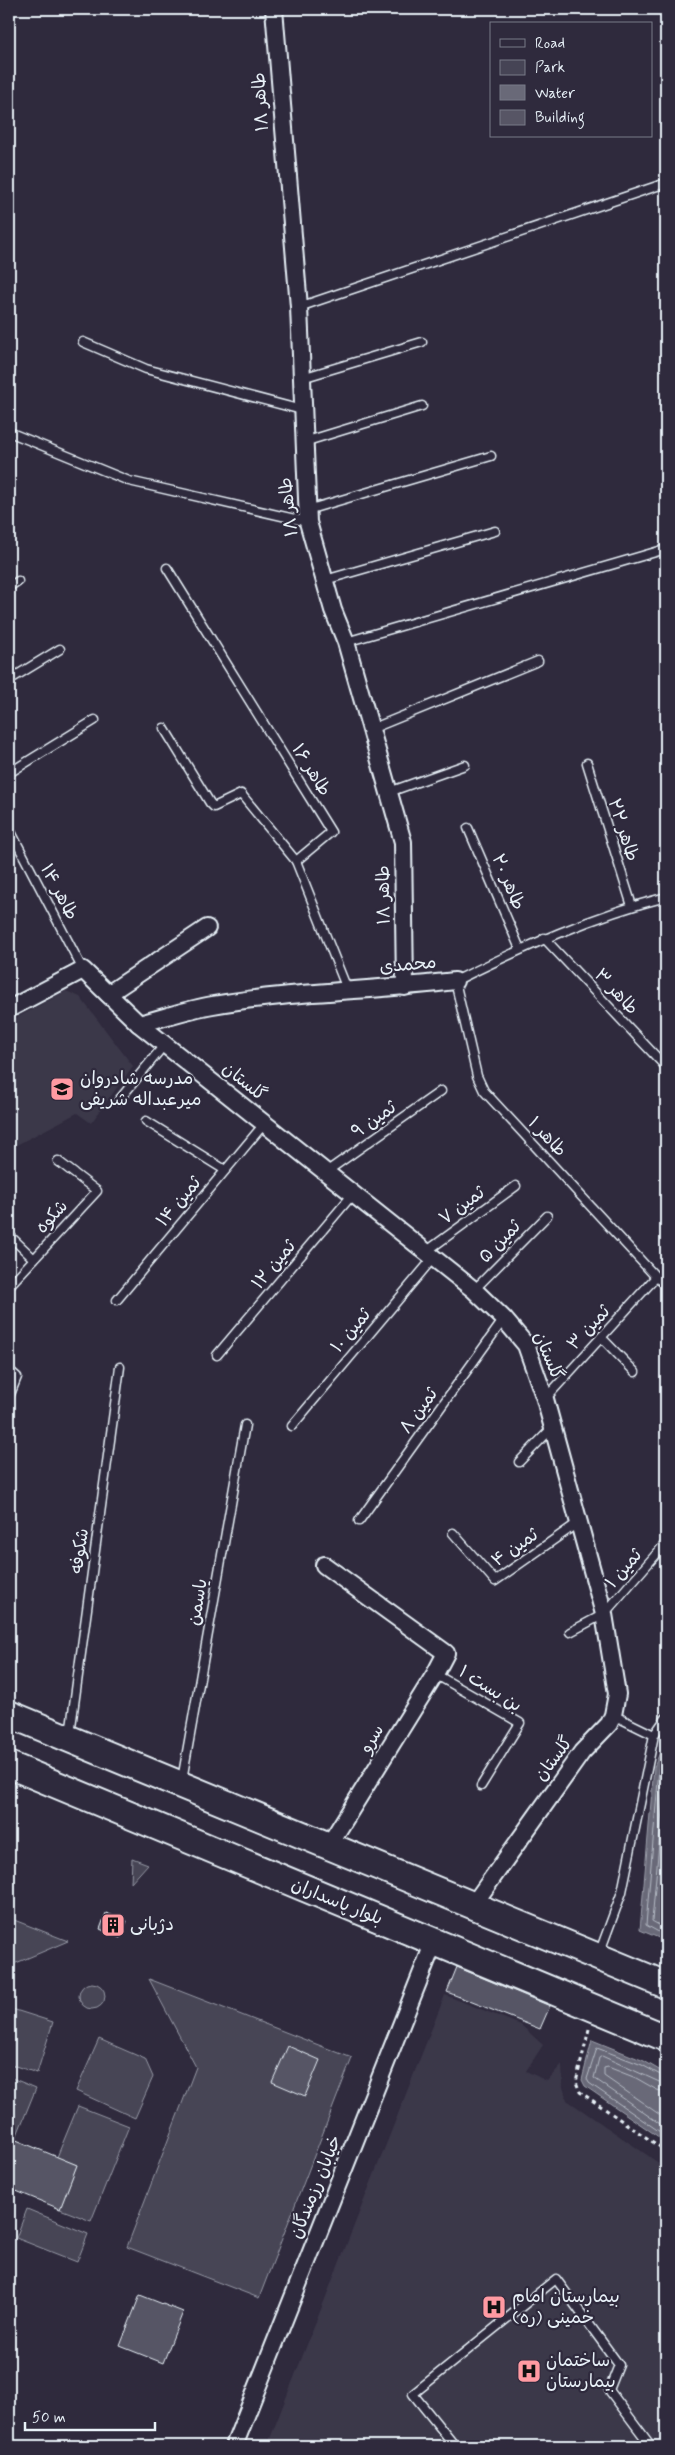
<svg xmlns="http://www.w3.org/2000/svg" width="675" height="2455" viewBox="0 0 675 2455" font-family="Mynerve,'Playpen Sans Arabic',sans-serif">
<style>
.built{fill:#3b3749}
.green{fill:#464455;stroke:#979aa6}
.water{fill:#696978;stroke:#9c9fab}
.lines{fill:none;stroke-linecap:round;stroke-linejoin:round}
.shore{stroke:#b5bbc5;stroke-width:1}
.building{fill:#575565;stroke:#e8f1f8}
.service-casing{stroke:#e8f1f8;stroke-width:11}
.minor-casing{stroke:#e8f1f8;stroke-width:20}
.trunk-casing{stroke:#e8f1f8;stroke-width:30}
.path{stroke:#e8f1f8;stroke-width:3;stroke-dasharray:4 4;stroke-linecap:butt}
.service{stroke:#2f2a3d;stroke-width:8}
.minor{stroke:#2f2a3d;stroke-width:16}
.trunk{stroke:#2f2a3d;stroke-width:26}
.labels{text-anchor:middle;dominant-baseline:central;stroke-width:4.5;stroke-linejoin:round;paint-order:stroke}
.street-label{font-size:18px;fill:#e8f1f8;stroke:#2f2a3d}
.poi-label{font-size:18px;fill:#e8f1f8;stroke:#2f2a3d;text-anchor:start}
</style>
<rect width="100%" height="100%" fill="#2f2a3d"/>
<filter id="ink" filterUnits="userSpaceOnUse"><feTurbulence type="fractalNoise" baseFrequency=".02" numOctaves="2"/><feDisplacementMap in="SourceGraphic" scale="10" xChannelSelector="R" yChannelSelector="G"/><feConvolveMatrix kernelMatrix="1 2 1 2 8 2 1 2 1" color-interpolation-filters="sRGB"/></filter>
<g filter="url(#ink)">
<g class="built">
<polygon points="66,991 80,997 133,1066 91,1123 77,1113 9,1149 9,1022"/>
<polygon points="445,1995 521,2025 543,2045 526,2071 547,2081 562,2064 563,2087 567,2100 666,2168 666,2446 267,2446"/>
</g>
<g class="green">
<polygon points="132,1858 148,1864 131,1883"/>
<polygon points="9,1918 68,1941 9,1966"/>
<polygon points="149,1979 352,2058 259,2298 127,2247 196,2067"/>
<circle cx="92" cy="1996" r="13"/>
<polygon points="9,2008 53,2022 37,2073 9,2064"/>
<polygon points="99,2039 145,2059 153,2077 135,2118 76,2091"/>
<polygon points="9,2077 36,2088 15,2140 9,2137"/>
<polygon points="78,2106 129,2126 91,2221 60,2209 77,2165 57,2157"/>
<polygon points="27,2209 88,2234 77,2262 16,2238"/>
</g>
<g class="water">
<polygon points="663,1745 666,1747 666,1941 640,1930 654,1767"/>
<polygon points="592,2040 644,2061 666,2074 666,2142 585,2086 582,2080"/>
</g>
<g class="lines">
<g class="shore">
<polyline points="666,1751 659,1769 646,1925 666,1936"/>
<polyline points="666,1766 652,1921 666,1929"/>
<polyline points="666,1843 660,1917 666,1921"/>
<polyline points="666,2078 642,2065 597,2048 587,2079 589,2083 666,2136"/>
<polyline points="666,2085 602,2056 599,2058 594,2078 666,2128"/>
<polyline points="666,2092 657,2090 636,2078 608,2067 604,2068 604,2076 666,2119"/>
</g>
</g>
<g class="building">
<polygon points="106,1913 127,1921 120,1938 100,1929"/>
<polygon points="457,1967 550,2006 540,2029 447,1992"/>
<polygon points="288,2046 320,2060 305,2096 272,2082"/>
<polygon points="9,2137 77,2165 60,2209 9,2188"/>
<polygon points="140,2295 183,2312 163,2363 120,2346"/>
</g>
<g class="lines">
<g class="service-casing">
<g id="service">
<polyline points="299,307 666,183"/>
<polyline points="83,342 146,369 302,410"/>
<polyline points="302,378 422,342"/>
<polyline points="9,432 129,481 308,522"/>
<polyline points="304,442 422,406"/>
<polyline points="307,510 491,456"/>
<polyline points="167,568 331,832 296,861 347,989"/>
<polyline points="325,580 495,531"/>
<polyline points="9,587 18,581"/>
<polyline points="346,642 666,549"/>
<polyline points="9,680 60,649"/>
<polyline points="164,728 210,803 214,807 241,794 296,861"/>
<polyline points="371,729 538,661"/>
<polyline points="587,763 632,906"/>
<polyline points="9,773 95,720"/>
<polyline points="389,792 465,765"/>
<polyline points="9,828 83,970"/>
<polyline points="468,828 520,949"/>
<path d="M 666,897 C 592,916 524,947 455,981 L 477,1076 L 484,1091 L 656,1277 L 666,1285"/>
<polyline points="544,938 666,1067"/>
<polyline points="119,1100 165,1044"/>
<polyline points="146,1121 225,1170"/>
<polyline points="326,1172 441,1091"/>
<polyline points="9,1235 34,1259"/>
<polyline points="427,1251 516,1186"/>
<polyline points="9,1286 97,1191 58,1161"/>
<polyline points="474,1290 547,1216"/>
<polyline points="117,1300 264,1124"/>
<polyline points="601,1337 635,1372"/>
<polyline points="217,1355 353,1194"/>
<polyline points="9,1370 17,1377 9,1397"/>
<polyline points="545,1399 656,1277"/>
<polyline points="292,1426 434,1257"/>
<polyline points="519,1462 552,1428"/>
<polyline points="359,1521 504,1319"/>
<polyline points="453,1533 495,1581 579,1522"/>
<polyline points="570,1632 604,1614 666,1543"/>
<polyline points="435,1674 520,1723 481,1786"/>
<polyline points="613,1715 654,1735"/>
<polyline points="70,1734 120,1367"/>
<polyline points="182,1780 245,1425"/>
<polyline points="599,1954 622,1892 654,1735 666,1718"/>
<polyline points="455,2446 413,2394 556,2279 619,2365 609,2390 651,2446"/>
</g>
</g>
<g class="minor-casing">
<g id="minor">
<polyline points="274,9 299,307 308,522 333,610 346,642 403,842 405,987"/>
<polyline points="108,994 207,928"/>
<polyline points="9,1009 83,970 139,1024 474,1290 504,1319 526,1345 545,1399 604,1614 617,1694 613,1715 609,1724 582,1752 473,1905"/>
<path d="M 139,1024 C 163,1018 188,1009 213,1005 C 293,991 375,991 455,981"/>
<polyline points="324,1565 446,1653 435,1674 329,1845"/>
<polyline points="234,2446 434,1942"/>
</g>
</g>
<g class="trunk-casing">
<g id="trunk">
<polyline points="9,1714 666,1985"/>
<polyline points="9,1765 666,2038"/>
</g>
</g>
<polyline class="path" points="589,2029 576,2082 580,2092 666,2151"/>
<use href="#service" class="service"/>
<use href="#minor" class="minor"/>
<use href="#trunk" class="trunk"/>
</g>
</g>
<defs>
<g id="school-square" transform="scale(1.25)"><rect x="-9" y="-9" width="18" height="18" rx="4" fill="#ff9aa2" stroke="#2f2a3d"/><path d="M0-5L7-2L0 1L-7-2ZM-4 1L0 2.5L4 1V4Q0 6-4 4Z" fill="#111"/></g>
<g id="building-square" transform="scale(1.25)"><rect x="-9" y="-9" width="18" height="18" rx="4" fill="#ff9aa2" stroke="#2f2a3d"/><path d="M-4-6H4V6H1V3H-1V6H-4ZM-2.5-4.3h1.7v1.8h-1.7ZM.8-4.3h1.7v1.8H.8ZM-2.5-1h1.7V.8h-1.7ZM.8-1h1.7V.8H.8Z" fill="#111"/></g>
<g id="hospital-square" transform="scale(1.25)"><rect x="-9" y="-9" width="18" height="18" rx="4" fill="#ff9aa2" stroke="#2f2a3d"/><path d="M-5-5h3v3.5h4V-5h3V5h-3V1.5h-4V5h-3Z" fill="#111"/></g>
</defs>
<g fill-rule="evenodd">
<use href="#school-square" x="62" y="1089"/>
<use href="#building-square" x="113" y="1925"/>
<use href="#hospital-square" x="494" y="2307"/>
<use href="#hospital-square" x="529" y="2371"/>
</g>
<g class="labels">
<g class="street-label">
<text transform="translate(261 102) rotate(-94)">طاهر ۱۸</text>
<text transform="translate(289 507) rotate(-97)">طاهر ۱۸</text>
<text transform="translate(311 770) rotate(58)">طاهر ۱۶</text>
<text transform="translate(623 830) rotate(72)">طاهر ۲۲</text>
<text transform="translate(508 882) rotate(67)">طاهر ۲۰</text>
<text transform="translate(59 892) rotate(62)">طاهر ۱۴</text>
<text transform="translate(384 895) rotate(-91)">طاهر ۱۸</text>
<text transform="translate(408 965) rotate(-5)">محمدی</text>
<text transform="translate(616 992) rotate(47)">طاهر ۳</text>
<text transform="translate(244 1082) rotate(39)">گلستان</text>
<text transform="translate(374 1120) rotate(-35)">ثمین ۹</text>
<text transform="translate(547 1137) rotate(47)">طاهر ۱</text>
<text transform="translate(179 1202) rotate(-50)">ثمین ۱۴</text>
<text transform="translate(462 1206) rotate(-36)">ثمین ۷</text>
<text transform="translate(52 1217) rotate(-47)">شکوه</text>
<text transform="translate(500 1242) rotate(-46)">ثمین ۵</text>
<text transform="translate(274 1265) rotate(-50)">ثمین ۱۲</text>
<text transform="translate(589 1328) rotate(-47)">ثمین ۳</text>
<text transform="translate(351 1331) rotate(-50)">ثمین ۱۰</text>
<text transform="translate(548 1356) rotate(67)">گلستان</text>
<text transform="translate(419 1411) rotate(-54)">ثمین ۸</text>
<text transform="translate(515 1548) rotate(-35)">ثمین ۴</text>
<text transform="translate(80 1551) rotate(-82)">شکوفه</text>
<text transform="translate(624 1569) rotate(-49)">ثمین ۱</text>
<text transform="translate(198 1602) rotate(-80)">یاسمن</text>
<text transform="translate(490 1689) rotate(32)">بن بست ۱</text>
<text transform="translate(372 1739) rotate(-58)">سرو</text>
<text transform="translate(554 1759) rotate(-53)">گلستان</text>
<text transform="translate(337 1902) rotate(22)">بلوار پاسداران</text>
<text transform="translate(316 2187) rotate(-68)">خیابان رزمندگان</text>
</g>
<g class="poi-label">
<text x="80" y="1079">مدرسه شادروان<tspan x="80" dy="21">میرعبداله شریفی</tspan></text>
<text x="130" y="1925">دژبانی</text>
<text x="512" y="2297">بیمارستان امام<tspan x="512" dy="21">خمینی (ره)</tspan></text>
<text x="546" y="2361">ساختمان<tspan x="546" dy="21">بیمارستان</tspan></text>
</g>
</g>
<rect width="675" height="2455" fill="none" stroke="#2f2a3d" stroke-width="30"/>
<rect x="15" y="15" width="645" height="2425" fill="none" stroke="#e8f1f8" stroke-width="2" filter="url(#ink)"/>
<rect x="490" y="22" width="162" height="115" fill="#2f2a3d" stroke="#797a88"/>
<rect x="500" y="39" width="25" height="8" fill="#2f2a3d" stroke="#797a88"/>
<text x="535" y="48" font-size="15" fill="#e8f1f8">Road</text>
<rect x="500" y="60" width="25" height="15" fill="#464455" stroke="#797a88"/>
<text x="535" y="72" font-size="15" fill="#e8f1f8">Park</text>
<rect x="500" y="85" width="25" height="15" fill="#696978" stroke="#797a88"/>
<text x="535" y="98" font-size="15" fill="#e8f1f8">Water</text>
<rect x="500" y="110" width="25" height="15" fill="#575565" stroke="#797a88"/>
<text x="535" y="122" font-size="15" fill="#e8f1f8">Building</text>
<path d="M25 2422v8h130v-8" fill="none" stroke="#e8f1f8" stroke-width="2.5"/>
<text x="32" y="2422" font-size="15" fill="#e8f1f8" stroke="#2f2a3d" stroke-width="4" paint-order="stroke">50 m</text>
</svg>
